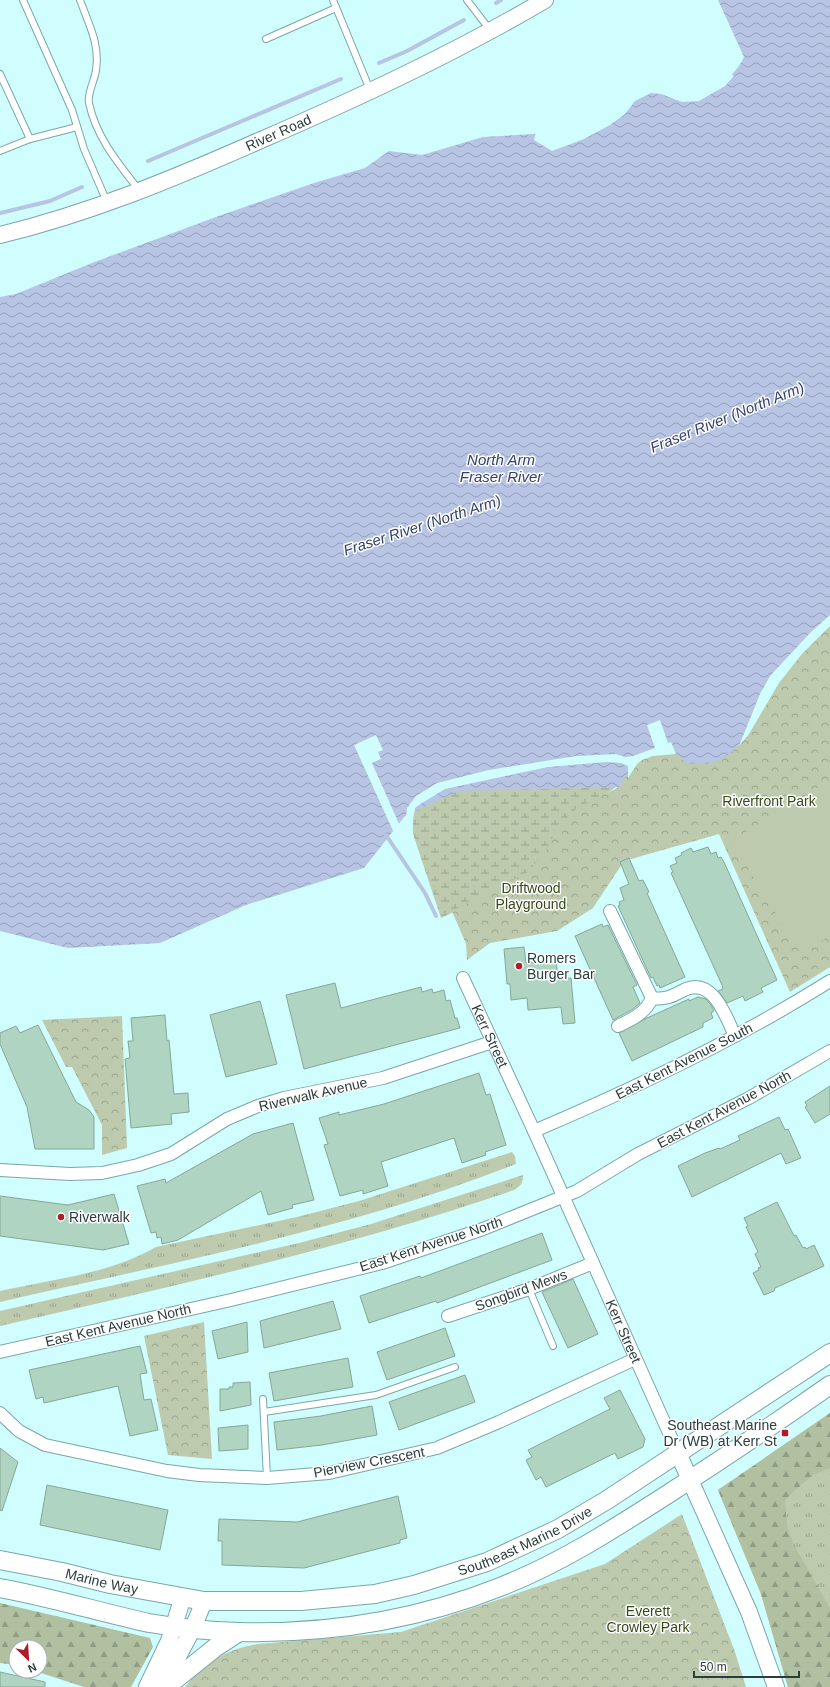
<svg xmlns="http://www.w3.org/2000/svg" width="830" height="1687" viewBox="0 0 830 1687" font-family="Helvetica,sans-serif">
<style>
.grass{fill:url(#grass-tufts)}
.forest{fill:url(#forest-firs)}
.wetland{fill:url(#wetland-marsh)}
.park{fill:url(#park-crowns)}
.pitch{fill:#bdcaae}
.water{fill:url(#water-waves)}
.pier{fill:#d0fdfd}
.lines{fill:none;stroke-linecap:round;stroke-linejoin:round}
.stream{stroke:#b7c4e4;stroke-width:4}
.building{fill:#afd4c1;stroke:#85a896}
.lane-casing{stroke:#7ba6a7;stroke-width:8}
.street-casing{stroke:#7ba6a7;stroke-width:14}
.secondary-casing{stroke:#7ba6a7;stroke-width:18}
.primary-casing{stroke:#7ba6a7;stroke-width:20}
.lane{stroke:#fff;stroke-width:6}
.street{stroke:#fff;stroke-width:12}
.secondary{stroke:#fff;stroke-width:16}
.primary{stroke:#fff;stroke-width:18}
.poi-dot{fill:#af1d28;stroke:#fff;stroke-width:1.5}
.labels{text-anchor:middle;dominant-baseline:central;stroke-width:3;stroke-linejoin:round;paint-order:stroke}
.street-label{font-size:14px;fill:#2a3c3c;stroke:#fff}
.park-label{font-size:14px;fill:#344818;stroke:#fff}
.poi-label{font-size:14px;fill:#2a3c3c;stroke:#fff;text-anchor:start}
.water-label{font-size:15px;font-style:italic;fill:#32426d;stroke:#fff}
</style>
<defs>
<pattern id="grass-tufts" width="24" height="20" patternUnits="userSpaceOnUse"><rect width="24" height="20" fill="#bdcaae"/><path d="M3 7l-1-3M5 7V3M7 7l1-3M15 17l-1-3M17 17v-4M19 17l1-3" fill="none" stroke="#9aa58f"/></pattern>
<pattern id="forest-firs" width="22" height="20" patternUnits="userSpaceOnUse"><rect width="22" height="20" fill="#b1c0a1"/><path d="M5 1l3.5 6h-7zM16 11l3.5 6h-7z" fill="#909d84"/></pattern>
<pattern id="wetland-marsh" width="20" height="14" patternUnits="userSpaceOnUse"><rect width="20" height="14" fill="#bdcaae"/><path d="M1 5h8M5 5V1M11 12h8M15 12V8" fill="none" stroke="#9aa58f"/></pattern>
<pattern id="park-crowns" width="20" height="18" patternUnits="userSpaceOnUse"><rect width="20" height="18" fill="#bdcaae"/><path d="M2 6a3 3 0 1 1 6 0M12 15a3 3 0 1 1 6 0" fill="none" stroke="#9aa58f"/></pattern>
<pattern id="water-waves" width="16" height="10" patternUnits="userSpaceOnUse"><rect width="16" height="10" fill="#b7c4e4"/><path d="M0 5q4-4 8 0t8 0" fill="none" stroke="#95a0ba"/></pattern>
</defs>
<rect width="100%" height="100%" fill="#d0fdfd"/>
<g class="grass">
<path d="M 512,1152 L 515,1156 L 516,1164 C 350,1230 174,1262 0,1302 L 0,1291 C 50,1280 112,1273 156,1247 L 297,1217 L 359,1201 Z"/>
<path d="M 523,1175 C 523,1183 521,1186 514,1190 C 346,1248 173,1286 0,1326 L 0,1311 L 299,1243 L 371,1224 Z"/>
<polygon points="830,1413 830,1687 788,1687 761,1594 718,1490"/>
</g>
<g class="forest">
<polygon points="830,1413 830,1468 812,1475 785,1500 787,1526 794,1545 830,1608 830,1687 788,1687 761,1594 718,1490"/>
<polygon points="0,1603 150,1638 153,1647 131,1687 84,1687 35,1671 40,1671 40,1647 16,1647 16,1665 0,1663"/>
</g>
<polygon class="wetland" points="628,778 602,797 531,874 441,918 413,834 413,820 415,808 445,789"/>
<g class="park">
<polygon points="830,624 830,967 790,992 719,834 624,861 593,908 557,931 490,943 467,960 466,944 452,911 528,872 547,849 559,825 577,808 619,787 635,762 646,756 673,751 676,754 777,682 801,653"/>
<polygon points="122,1016 127,1148 102,1155 102,1125 72,1067 66,1067 42,1020"/>
<polygon points="204,1322 212,1459 168,1455 144,1336"/>
<path d="M 682,1514 L 735,1652 L 746,1687 L 185,1687 C 206,1662 225,1650 258,1644 L 401,1632 L 605,1564 Z"/>
</g>
<polygon class="pitch" points="830,780 830,936 801,954 731,841"/>
<path class="water" d="M 718,0 L 830,0 L 830,624 C 812,642 792,661 777,683 C 757,712 743,765 699,764 C 696,763 690,764 687,763 C 682,761 677,754 673,751 C 638,757 638,758 619,787 L 459,791 L 405,816 L 364,868 L 246,905 L 160,943 L 68,948 L 0,931 L 0,297 L 16,294 L 92,263 L 216,217 L 314,183 L 365,168 L 389,151 L 422,155 L 483,137 L 535,134 L 550,146 L 555,146 C 570,140 586,134 600,126 C 615,116 628,102 645,94 C 662,86 671,99 686,97 C 710,94 734,79 744,57 Z"/>
<g class="pier">
<polygon points="731,74 734,76 725,86 699,101 682,102 661,94 651,93 635,101 625,114 610,125 584,139 552,151 534,140 536,132 551,144 555,144 598,124 644,92 658,88 685,95 715,86"/>
<polygon points="830,615 830,626 802,654 779,683 749,734 739,746 760,694 770,676 810,633"/>
<polygon points="660,720 668,743 671,742 676,754 653,756 642,760 637,764 628,778 628,766 621,763 607,762 548,767 445,789 422,803 415,808 414,814 406,818 407,808 416,796 437,783 489,770 576,756 616,754 625,757 633,756 655,748 647,725"/>
<polygon points="376,735 383,750 378,752 381,759 372,763 400,826 394,833 354,745"/>
</g>
<g class="lines">
<g class="stream">
<polyline points="496,3 501,0"/>
<polyline points="379,63 407,51 464,20"/>
<polyline points="148,161 341,79"/>
<polyline points="0,213 50,201 82,187"/>
<polyline points="386,835 425,893 436,916"/>
</g>
</g>
<g class="building">
<polygon points="708,847 711,854 716,852 718,858 721,857 724,862 777,980 761,988 763,992 745,1001 743,996 727,1003 718,991 723,989 722,985 671,873 673,872 670,866 677,863 675,858 682,855 681,853 691,848 693,852"/>
<polygon points="629,858 639,881 643,880 649,892 647,893 685,977 660,988 659,985 657,986 653,977 651,978 618,906 620,905 619,902 624,900 620,888 629,884 620,862"/>
<polygon points="602,924 603,927 608,925 637,985 633,987 640,1003 633,1009 613,1020 575,936"/>
<polygon points="524,947 526,963 556,960 558,979 571,978 575,1023 563,1024 561,1007 528,1010 527,998 511,1000 510,984 507,984 504,949"/>
<polygon points="335,983 341,1008 421,987 422,992 432,989 433,993 444,990 446,1001 450,1000 455,1018 457,1018 460,1028 304,1069 286,995"/>
<polygon points="698,997 706,999 711,1005 714,1011 711,1013 713,1018 703,1023 703,1027 632,1061 619,1033 647,1018 689,999 689,1001"/>
<polygon points="260,1001 277,1064 226,1077 210,1015"/>
<polygon points="165,1015 167,1041 169,1040 174,1094 188,1093 189,1112 171,1114 172,1124 131,1128 125,1059 130,1058 128,1041 133,1041 131,1018"/>
<polygon points="38,1025 76,1102 89,1110 94,1117 94,1149 35,1149 27,1107 0,1044 0,1033 16,1026 20,1033"/>
<polygon points="479,1073 486,1095 490,1094 506,1145 485,1152 486,1155 462,1163 454,1138 381,1162 388,1186 363,1194 363,1190 340,1196 324,1145 328,1144 319,1118 339,1112 339,1115 384,1104"/>
<polygon points="830,1086 830,1114 815,1123 805,1107 807,1106 805,1102"/>
<polygon points="779,1117 785,1130 788,1129 801,1158 786,1164 781,1153 692,1197 678,1166 705,1153 719,1148 720,1149 740,1140 738,1136"/>
<polygon points="293,1123 314,1200 292,1205 293,1208 268,1215 261,1191 178,1240 162,1244 161,1237 157,1238 156,1232 151,1233 137,1186 165,1179 166,1183 253,1134"/>
<polygon points="114,1194 129,1244 103,1250 0,1236 0,1196 68,1205"/>
<polygon points="777,1202 794,1236 796,1235 803,1248 805,1247 806,1249 814,1245 824,1266 775,1288 774,1291 764,1295 753,1273 759,1270 758,1268 761,1267 755,1254 758,1252 746,1227 748,1226 744,1218"/>
<polygon points="542,1233 552,1260 437,1303 436,1301 369,1323 360,1296 420,1276 421,1278"/>
<polygon points="573,1279 598,1334 568,1348 542,1292"/>
<polygon points="333,1301 341,1329 264,1348 260,1321"/>
<polygon points="247,1322 248,1352 218,1359 212,1331"/>
<polygon points="445,1328 455,1356 387,1380 377,1352"/>
<polygon points="140,1346 147,1373 140,1374 144,1400 151,1399 158,1430 130,1436 118,1386 44,1403 43,1397 36,1399 29,1370"/>
<polygon points="348,1358 353,1387 274,1401 269,1373"/>
<polygon points="465,1375 475,1402 399,1430 389,1402"/>
<polygon points="250,1382 251,1405 220,1411 220,1389 229,1389 229,1387 233,1387 233,1383"/>
<polygon points="620,1390 645,1439 643,1447 618,1459 615,1453 546,1487 541,1477 536,1480 526,1460 532,1457 528,1450 610,1409 604,1398"/>
<polygon points="372,1406 377,1435 322,1445 277,1450 274,1422 321,1416"/>
<polygon points="248,1425 248,1449 219,1451 218,1428"/>
<polygon points="0,1448 18,1462 2,1511 0,1510"/>
<polygon points="47,1485 168,1510 160,1550 40,1525"/>
<polygon points="398,1496 407,1538 400,1540 400,1543 304,1568 222,1565 222,1541 218,1541 219,1519 297,1522"/>
<polygon points="0,1672 45,1682 45,1687 0,1687"/>
</g>
<g class="lines">
<g class="lane-casing">
<g id="lane">
<polyline points="23,0 72,110 84,149 107,202"/>
<path d="M 80,0 C 89,25 100,44 96,70 C 95,80 87,93 89,103 C 96,137 118,163 139,190"/>
<polyline points="333,0 370,90"/>
<polyline points="467,0 490,30"/>
<polyline points="266,39 336,8"/>
<polyline points="0,74 30,139"/>
<polyline points="0,151 30,139 77,127"/>
<polyline points="529,1289 553,1346"/>
<polyline points="263,1399 267,1478"/>
<polyline points="264,1412 376,1395 455,1367"/>
</g>
</g>
<g class="street-casing">
<g id="street">
<path d="M 610,911 L 652,998 C 665,1000 673,996 684,990 C 713,976 726,1017 735,1036"/>
<path id="s1" d="M 463,978 L 534,1131 L 678,1453"/>
<path d="M 618,1026 C 632,1019 645,1014 652,998"/>
<path d="M 534,1131 C 636,1088 736,1040 830,981"/>
<polyline points="0,1170 70,1174 102,1173 138,1165 171,1154 227,1119 258,1106 284,1098 383,1078 492,1042"/>
<polyline points="448,1316 529,1289 593,1263"/>
<polyline points="0,1352 231,1300 382,1263 483,1229 577,1191 638,1154 749,1098 830,1051"/>
<polyline points="0,1413 19,1431 45,1445 167,1471 199,1475 267,1478 329,1473 437,1448 499,1422 635,1359"/>
</g>
</g>
<g class="secondary-casing">
<g id="secondary">
<path id="s2" d="M 0,235 C 91,213 175,178 261,140 C 358,98 453,54 545,0"/>
<polyline points="678,1453 749,1612 776,1687"/>
<polyline points="147,1687 169,1641 183,1597"/>
<polyline points="162,1687 193,1628 204,1601"/>
</g>
</g>
<g class="primary-casing">
<g id="primary">
<path id="s3" d="M 0,1560 L 62,1572 L 110,1584 L 204,1601 L 301,1601 L 375,1594 L 414,1585 L 487,1562 L 558,1529 L 607,1500 L 830,1353"/>
<path d="M 0,1588 C 50,1597 99,1612 149,1623 C 178,1628 210,1631 239,1632 C 328,1634 417,1620 500,1587 C 559,1564 612,1530 665,1496 C 721,1460 776,1423 830,1385"/>
<polyline points="166,1687 216,1647 239,1632"/>
</g>
</g>
<use href="#lane" class="lane"/>
<use href="#street" class="street"/>
<use href="#secondary" class="secondary"/>
<use href="#primary" class="primary"/>
</g>
<g class="poi-dot">
<circle cx="519" cy="966" r="4"/>
<circle cx="61" cy="1217" r="4"/>
<rect x="781" y="1429" width="8" height="8" rx="2"/>
</g>
<g class="labels">
<g class="street-label">
<text stroke="none"><textPath href="#s2" startOffset="297">River Road</textPath></text>
<text stroke="none"><textPath href="#s1" startOffset="64">Kerr Street</textPath></text>
<text transform="translate(684 1061) rotate(-27)">East Kent Avenue South</text>
<text transform="translate(313 1094) rotate(-13)">Riverwalk Avenue</text>
<text transform="translate(724 1109) rotate(-28)">East Kent Avenue North</text>
<text transform="translate(431 1244) rotate(-18)">East Kent Avenue North</text>
<text transform="translate(521 1290) rotate(-20)">Songbird Mews</text>
<text transform="translate(118 1325) rotate(-13)">East Kent Avenue North</text>
<text stroke="none"><textPath href="#s1" startOffset="388">Kerr Street</textPath></text>
<text transform="translate(369 1462) rotate(-11)">Pierview Crescent</text>
<text stroke="none"><textPath href="#s3" startOffset="539">Southeast Marine Drive</textPath></text>
<text stroke="none"><textPath href="#s3" startOffset="104">Marine Way</textPath></text>
</g>
<g class="park-label">
<text x="769" y="801">Riverfront Park</text>
<text x="531" y="888">Driftwood<tspan x="531" dy="16">Playground</tspan></text>
<text x="648" y="1611">Everett<tspan x="648" dy="16">Crowley Park</tspan></text>
</g>
<g class="poi-label">
<text x="527" y="958">Romers<tspan x="527" dy="16">Burger Bar</tspan></text>
<text x="69" y="1217">Riverwalk</text>
<text x="777" y="1425" text-anchor="end">Southeast Marine<tspan x="777" dy="16">Dr (WB) at Kerr St</tspan></text>
</g>
<g class="water-label">
<text transform="translate(727 417) rotate(-22)">Fraser River (North Arm)</text>
<text x="501" y="459">North Arm<tspan x="501" dy="17">Fraser River</tspan></text>
<text transform="translate(422 525) rotate(-18)">Fraser River (North Arm)</text>
</g>
</g>
<g transform="translate(28 1659) rotate(155)"><circle r="19" fill="#ffffff" stroke="#aab1b1"/>
<path d="M0-3L7 15L0 10L-7 15Z" fill="#af1d28"/>
<text y="-6" font-size="11" font-weight="bold" text-anchor="middle" fill="#2a3c3c">N</text>
</g>
<path d="M694 1671v6h105v-6" fill="none" stroke="#2a3c3c" stroke-width="2"/>
<text x="700" y="1671" font-size="12" fill="#2a3c3c" stroke="#ffffff" stroke-width="3" paint-order="stroke">50 m</text>
</svg>
